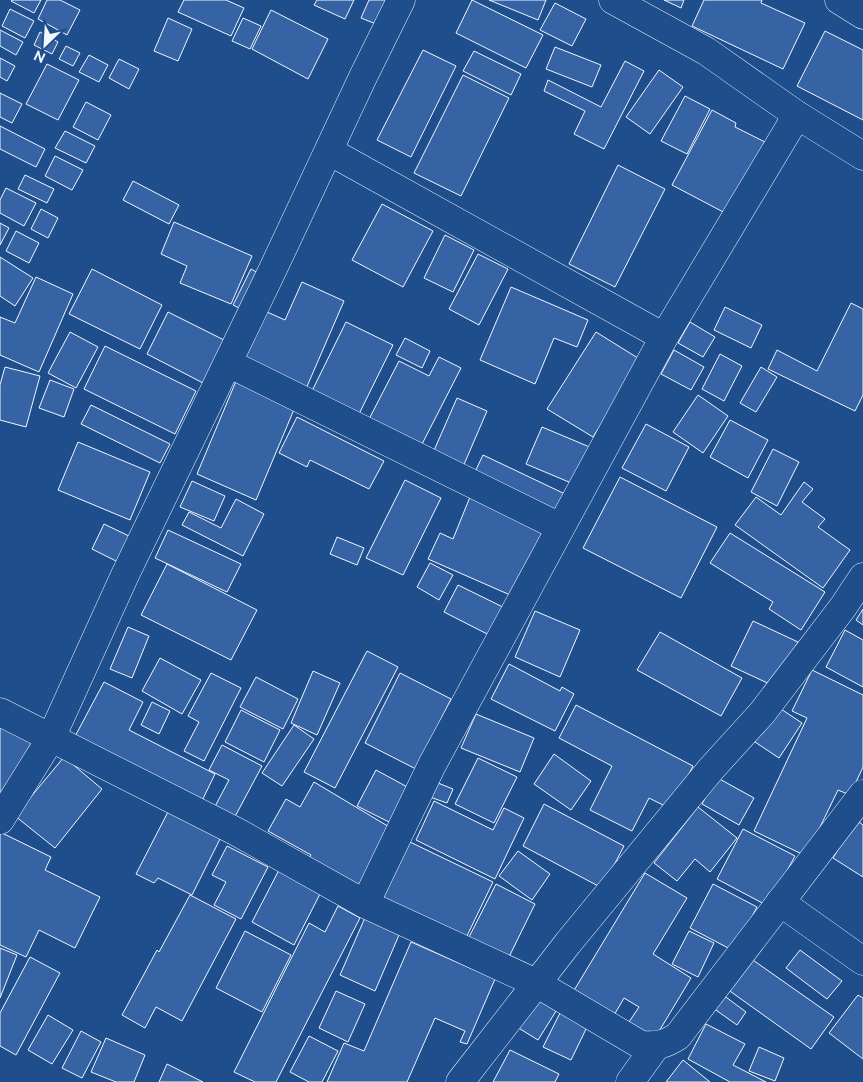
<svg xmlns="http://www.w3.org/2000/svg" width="863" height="1082" viewBox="0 0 863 1082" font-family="Raleway,sans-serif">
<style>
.building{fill:#3563a3;stroke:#f2f6ff}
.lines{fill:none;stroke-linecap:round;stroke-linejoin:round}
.street-casing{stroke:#f2f6ff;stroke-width:29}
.secondary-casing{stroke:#f2f6ff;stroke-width:29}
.street{stroke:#1f4e8c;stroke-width:28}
.secondary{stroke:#1f4e8c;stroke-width:28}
</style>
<rect width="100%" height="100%" fill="#1f4e8c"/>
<g class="building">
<polygon points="12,0 41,0 34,13 11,1"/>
<polygon points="47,0 60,0 80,10 67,35 38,19"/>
<polygon points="184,0 226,0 244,8 231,36 178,12"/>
<polygon points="317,0 354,0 345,19 314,5"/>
<polygon points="369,0 386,0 376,24 361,18"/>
<polygon points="472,0 543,35 526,68 456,33"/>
<polygon points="489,0 546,0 538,20"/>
<polygon points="664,0 684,0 681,8"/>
<polygon points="704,0 762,0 761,3 805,23 783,69 692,26"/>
<polygon points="555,3 586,19 572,46 540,30"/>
<polygon points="10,9 34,21 25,38 2,26"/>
<polygon points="271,10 328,39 308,79 252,49"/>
<polygon points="168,18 192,29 178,61 154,51"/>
<polygon points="243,18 261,26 250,49 232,41"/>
<polygon points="0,30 23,42 16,55 0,46"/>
<polygon points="825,31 863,50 863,120 797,86"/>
<polygon points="40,32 58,42 52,54 34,45"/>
<polygon points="66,46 80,53 73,66 59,59"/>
<polygon points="555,47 601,65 592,87 546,69"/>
<polygon points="423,50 456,66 411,157 377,140"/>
<polygon points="474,51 521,74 511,95 463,71"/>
<polygon points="89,55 108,65 99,82 79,72"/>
<polygon points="0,58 15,66 7,81 0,77"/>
<polygon points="119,59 139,69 129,89 109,78"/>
<polygon points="625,61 644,71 604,149 574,134 585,111 544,91 548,80 601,107"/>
<polygon points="47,64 79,80 58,120 26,104"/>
<polygon points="659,70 683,87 650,134 626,117"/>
<polygon points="463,75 509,98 461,196 414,173"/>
<polygon points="0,93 22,104 12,123 0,117"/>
<polygon points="685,96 710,109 687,154 661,141"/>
<polygon points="86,102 111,115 98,140 73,127"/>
<polygon points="712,110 736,123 735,127 765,142 727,214 672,185"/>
<polygon points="0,126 45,149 36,167 0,149"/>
<polygon points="65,131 95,146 86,163 55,148"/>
<polygon points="55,156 83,170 72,190 45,176"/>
<polygon points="618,165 665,189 615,287 569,264"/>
<polygon points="25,175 54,189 47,203 18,189"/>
<polygon points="133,181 179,205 169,224 123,200"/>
<polygon points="6,188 36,203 24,226 0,213 0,200"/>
<polygon points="382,204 433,231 403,287 352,260"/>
<polygon points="41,209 58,218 48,238 31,229"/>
<polygon points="174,222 252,256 231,304 180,283 187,266 161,254"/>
<polygon points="0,223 9,228 0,245"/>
<polygon points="16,231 39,243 29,263 6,251"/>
<polygon points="445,235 474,250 453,292 424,278"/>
<polygon points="478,254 508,269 479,325 449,309"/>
<polygon points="0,257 33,278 15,306 0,296"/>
<polygon points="92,269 162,305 140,349 69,314"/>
<polygon points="251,269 264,276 247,312 233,305"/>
<polygon points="36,277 73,294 39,372 0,355 0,317 15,323"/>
<polygon points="302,282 344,301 305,391 235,360 258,308 285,320"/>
<polygon points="511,287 588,320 577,347 554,338 535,384 480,360"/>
<polygon points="851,303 863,309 863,395 855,411 768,369 777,350 817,371"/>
<polygon points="725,307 762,325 751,348 714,330"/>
<polygon points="168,312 226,341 205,384 147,354"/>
<polygon points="346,322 393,345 358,416 311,393"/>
<polygon points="690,322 715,337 703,357 678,343"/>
<polygon points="70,332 98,347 76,388 48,373"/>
<polygon points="596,332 641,360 593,437 547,409"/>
<polygon points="405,338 430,351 422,368 396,355"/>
<polygon points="105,346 196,391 175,434 84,389"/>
<polygon points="674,350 704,367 691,390 661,374"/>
<polygon points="720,354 742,366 724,401 702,389"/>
<polygon points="439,357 461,368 419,450 367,423 399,361 429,376"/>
<polygon points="5,367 40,376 26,427 0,420 0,385"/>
<polygon points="761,367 777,377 756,412 740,403"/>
<polygon points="239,374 298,400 256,500 197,474"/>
<polygon points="50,380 74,389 64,417 39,408"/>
<polygon points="698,395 728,416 703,453 673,432"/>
<polygon points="457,398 487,411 462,469 432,455"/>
<polygon points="91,405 170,444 160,463 81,424"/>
<polygon points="297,417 384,461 369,489 310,460 307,467 279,453"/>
<polygon points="730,420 768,440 748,478 710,457"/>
<polygon points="646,424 689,447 666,491 622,468"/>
<polygon points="542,427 592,448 576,485 526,464"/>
<polygon points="78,442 150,472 130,520 58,490"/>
<polygon points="773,449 799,462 777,506 751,492"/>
<polygon points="483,455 565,494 555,516 473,476"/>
<polygon points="620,477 717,527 681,598 583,548"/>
<polygon points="405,480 441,498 403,575 366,558"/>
<polygon points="192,481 225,496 214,521 180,507"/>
<polygon points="804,482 813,489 802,502 825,519 818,527 850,550 823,588 735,525 756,497 781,515"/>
<polygon points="470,497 546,529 517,598 428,559 440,533 453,539"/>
<polygon points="236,499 264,514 243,556 182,525 189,512 221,528"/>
<polygon points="104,524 131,537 118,562 92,549"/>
<polygon points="168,530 241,564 227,592 155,558"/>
<polygon points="730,533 825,592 801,630 769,609 773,602 710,563"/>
<polygon points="337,537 364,548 357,565 330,554"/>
<polygon points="430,563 453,575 439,600 417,587"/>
<polygon points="167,564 257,610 231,660 141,615"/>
<polygon points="458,585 511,611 497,639 444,612"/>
<polygon points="863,609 863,625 856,620"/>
<polygon points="535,611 580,630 560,677 515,657"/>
<polygon points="753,621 798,642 776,687 731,666"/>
<polygon points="128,627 149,636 132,678 110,669"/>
<polygon points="845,630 863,640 863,687 826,667"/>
<polygon points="660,632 742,678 721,716 637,670"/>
<polygon points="367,651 398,667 335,788 304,772"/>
<polygon points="160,658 201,680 182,714 142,691"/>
<polygon points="509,664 560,691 562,687 574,694 555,731 491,699"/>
<polygon points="812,670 863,695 863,767 850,795 838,790 806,856 754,831 807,718 792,711"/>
<polygon points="313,671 340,683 317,735 291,723"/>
<polygon points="211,673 241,688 204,761 184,751 199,722 188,716"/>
<polygon points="400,673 451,699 416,769 365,743"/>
<polygon points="256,677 298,699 283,729 240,707"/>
<polygon points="104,682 143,702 129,730 215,774 199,807 72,742"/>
<polygon points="152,702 170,711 159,734 141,725"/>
<polygon points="772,703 802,723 779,758 749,738"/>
<polygon points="576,705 693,766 671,809 649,798 632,831 590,810 612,766 559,738"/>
<polygon points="241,710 280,730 264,762 225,742"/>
<polygon points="476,714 534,738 520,772 461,748"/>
<polygon points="0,725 32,741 0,806"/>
<polygon points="294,725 314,739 282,786 262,773"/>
<polygon points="222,745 262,766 231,824 211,814 229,780 209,770"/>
<polygon points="554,754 591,781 571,810 534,784"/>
<polygon points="64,757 102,789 55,848 15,816"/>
<polygon points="478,758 517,777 494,823 455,804"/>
<polygon points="376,770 411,789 393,824 357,806"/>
<polygon points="716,777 754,798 739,825 702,804"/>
<polygon points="433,781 453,789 447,803 427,796"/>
<polygon points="314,782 391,828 356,890 307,862 311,855 268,831 286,799 300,807"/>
<polygon points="434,801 493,830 504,808 524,818 495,879 416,840"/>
<polygon points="544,804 624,846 602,888 523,846"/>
<polygon points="698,807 737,838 710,872 695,859 677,881 654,863"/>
<polygon points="170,808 222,835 192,895 158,878 154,883 136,874"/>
<polygon points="856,820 863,825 863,877 833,858"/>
<polygon points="743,829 795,856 768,906 717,879"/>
<polygon points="0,832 51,857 45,870 100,897 75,948 39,930 26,957 0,945"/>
<polygon points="410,842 493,882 465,940 382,900"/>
<polygon points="227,846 268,867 241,919 214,905 226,882 212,875"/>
<polygon points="518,851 550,874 532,900 499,876"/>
<polygon points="279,870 321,892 294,945 252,922"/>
<polygon points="645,873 687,898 653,954 691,978 655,1038 629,1022 639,1007 624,998 613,1017 573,992"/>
<polygon points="496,884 535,904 506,963 466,943"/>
<polygon points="713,884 757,907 734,951 690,928"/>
<polygon points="190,895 236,919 182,1021 156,1007 145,1028 122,1015 157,950 159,952"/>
<polygon points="338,906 360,918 276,1082 255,1082 234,1072 309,923 325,932"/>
<polygon points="367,913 402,928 375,991 340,975"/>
<polygon points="245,931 291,955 262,1012 216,988"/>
<polygon points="689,931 714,943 698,977 672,964"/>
<polygon points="411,942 495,979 467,1044 460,1042 465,1031 435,1018 407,1082 327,1082 344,1043 364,1051"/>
<polygon points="0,948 17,955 0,998"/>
<polygon points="800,950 842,981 827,999 786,968"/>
<polygon points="30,957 60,973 16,1055 0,1046 0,1013"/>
<polygon points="750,958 834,1017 811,1049 727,989"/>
<polygon points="336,991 365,1004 348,1042 319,1028"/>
<polygon points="537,995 558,1008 538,1040 517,1027"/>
<polygon points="723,995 746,1012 737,1025 713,1008"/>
<polygon points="858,995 863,998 863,1059 829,1033"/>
<polygon points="560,1013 587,1027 571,1060 543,1047"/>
<polygon points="48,1015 73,1030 52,1064 28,1050"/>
<polygon points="706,1024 745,1044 733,1065 766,1082 730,1082 688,1059"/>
<polygon points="81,1031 101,1042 82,1078 62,1068"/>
<polygon points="309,1036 338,1051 322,1082 309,1082 290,1072"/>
<polygon points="106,1038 145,1055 134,1082 116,1082 91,1072"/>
<polygon points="759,1047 784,1058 775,1081 749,1071"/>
<polygon points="510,1050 559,1074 555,1082 493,1082"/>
<polygon points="683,1060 710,1082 666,1082"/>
<polygon points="167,1064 203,1082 159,1082"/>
</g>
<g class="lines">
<g class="street-casing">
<g id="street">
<polyline points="839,0 863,15"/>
<polyline points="329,151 664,337"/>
<polyline points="228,363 560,527"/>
<path d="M 0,712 L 237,832 L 365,904 L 536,983 L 641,1045 C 658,1046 664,1045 678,1036 L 863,794"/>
<polyline points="0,820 51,738 125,575 273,269 362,79 401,0"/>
<polyline points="780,902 863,961"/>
<polyline points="365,904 432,765 664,337 797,115"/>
<polyline points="460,1082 568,943 711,769 762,713 843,607 863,577"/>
<polyline points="630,1082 656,1046"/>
</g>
</g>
<g class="secondary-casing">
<polyline id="secondary" points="613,0 706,51 797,115 863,156"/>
</g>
<use href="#street" class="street"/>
<use href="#secondary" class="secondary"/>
</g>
<g transform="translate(45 45) rotate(205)" stroke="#1f4e8c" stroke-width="4" paint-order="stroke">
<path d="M0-4L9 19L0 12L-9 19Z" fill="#f2f6ff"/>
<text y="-8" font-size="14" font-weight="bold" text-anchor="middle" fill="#f2f6ff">N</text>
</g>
</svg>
